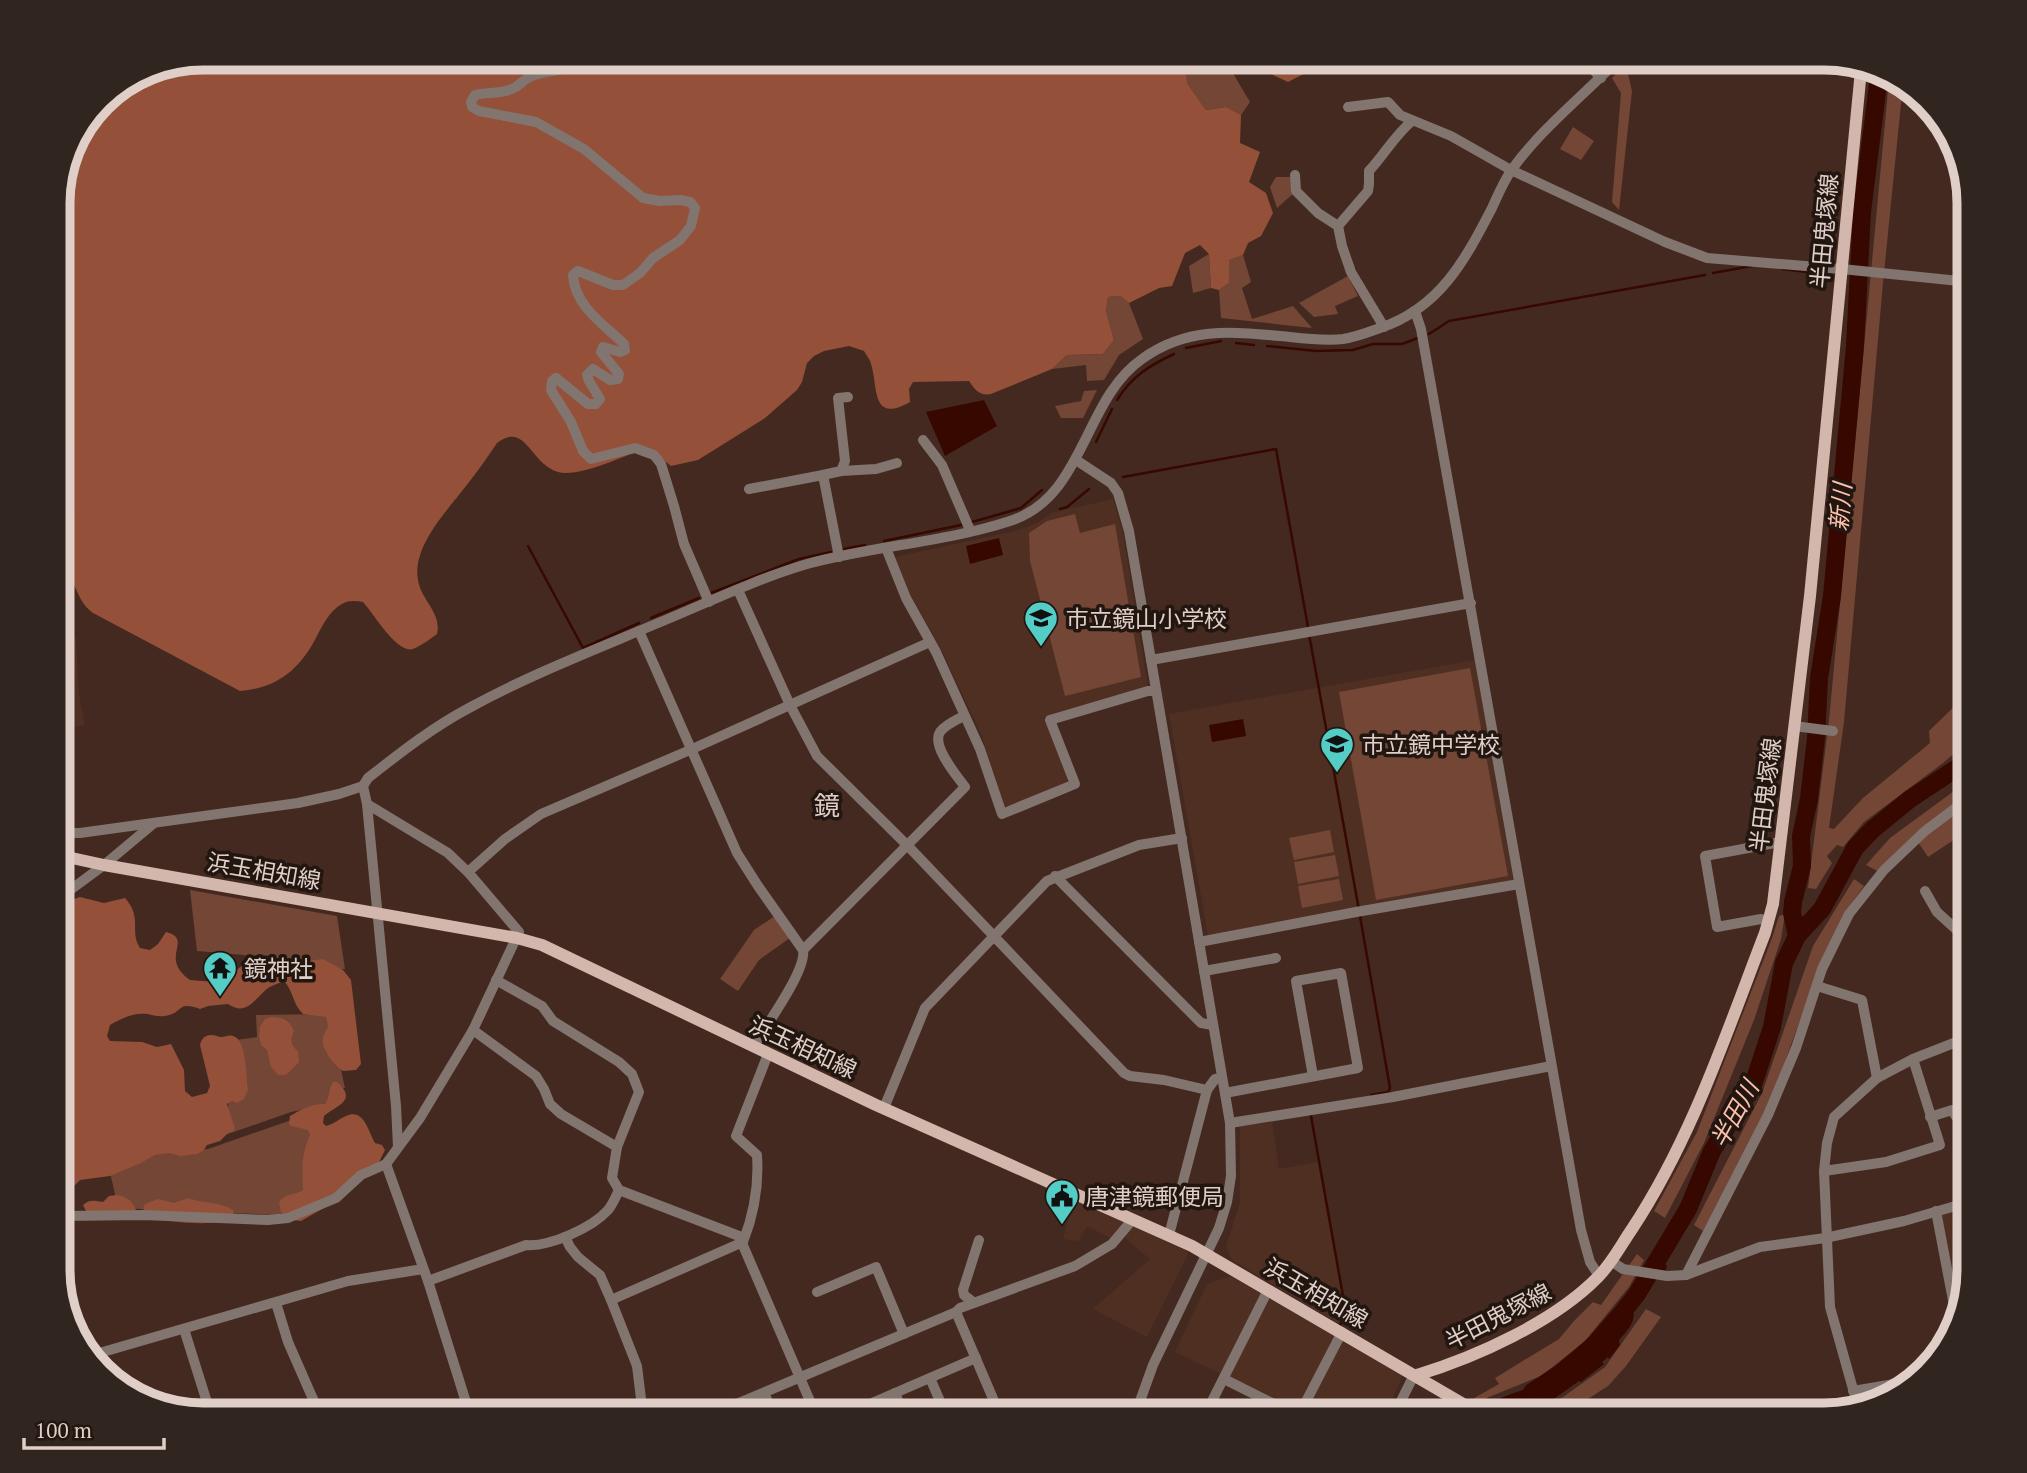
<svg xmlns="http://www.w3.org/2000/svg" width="2027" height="1473" viewBox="0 0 2027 1473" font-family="'PT Serif','Noto Sans JP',serif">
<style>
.built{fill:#502f23}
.green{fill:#734636}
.forest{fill:#945038}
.water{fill:#370800}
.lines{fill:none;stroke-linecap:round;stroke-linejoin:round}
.stream{stroke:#370800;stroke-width:2.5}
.river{stroke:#370800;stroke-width:18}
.minor{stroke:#82746f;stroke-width:10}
.major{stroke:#d3b6ac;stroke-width:12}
.labels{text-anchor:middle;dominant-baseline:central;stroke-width:7;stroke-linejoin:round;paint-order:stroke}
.street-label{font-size:23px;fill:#e0cec8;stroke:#221611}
.poi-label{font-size:23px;fill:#e0cec8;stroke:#221611;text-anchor:start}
.water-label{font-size:24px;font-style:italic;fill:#fec1ac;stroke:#221611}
.quarter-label{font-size:26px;fill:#e0cec8;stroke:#221611}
.rim{fill:none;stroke:#e0cec8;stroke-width:9}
</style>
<rect width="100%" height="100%" fill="#442920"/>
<g class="built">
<polygon points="1113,499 1123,533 1148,687 1147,690 1044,718 1068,779 1068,784 1009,807 1004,806 982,736 943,653 909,592 895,557 1015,531 1039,522 1051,513"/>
<polygon points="76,637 79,694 85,725 58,729 58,640"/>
<polygon points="1475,660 1514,882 1208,936 1169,714"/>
<polygon points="1272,1122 1279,1169 1318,1162 1345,1311 1338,1323 1232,1260 1226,1246 1240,1203 1240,1126"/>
<polygon points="1074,1199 1185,1250 1188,1254 1147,1337 1093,1309 1150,1259 1119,1233 1112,1239 1087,1226 1079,1241 1063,1239"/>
<polygon points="1969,1205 1969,1270 1957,1306 1938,1215"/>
<polygon points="1231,1276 1403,1375 1385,1415 1291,1415 1294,1409 1175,1352 1207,1284"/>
<polygon points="1662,1404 1731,1415 1660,1415"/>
</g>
<g class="green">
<polygon points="1185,58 1224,58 1250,102 1241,115 1226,107 1206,110 1187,83"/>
<polygon points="1633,58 1645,58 1628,74 1632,91 1619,210 1612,202 1621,93 1612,78"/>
<polygon points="1889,80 1903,84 1883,283 1844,722 1829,828 1834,829 1863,798 1930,743 1929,731 1969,692 1969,741 1943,763 1864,822 1843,847 1837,845 1827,856 1832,863 1816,889 1808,888 1829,720"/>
<polygon points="1573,127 1594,141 1581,160 1560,149"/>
<polygon points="1276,177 1290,177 1294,193 1277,208 1270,187"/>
<polygon points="1209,254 1211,288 1193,293 1189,266"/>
<polygon points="1243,255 1251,282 1242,288 1252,319 1293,306 1312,328 1221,318 1219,290 1229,283 1228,260"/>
<polygon points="1348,276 1358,296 1335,306 1338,314 1314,317 1299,303"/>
<polygon points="1120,296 1129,303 1143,339 1119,355 1104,380 1087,381 1086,365 1052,369 1067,355 1103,354 1114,340 1106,311 1108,297"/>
<polygon points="1097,390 1083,418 1061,418 1055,406 1081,401 1084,391"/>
<polygon points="1075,514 1080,533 1115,524 1141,677 1065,696 1030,561 1029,533 1047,521"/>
<polygon points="1470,668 1508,876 1376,900 1339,692"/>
<polygon points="1969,780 1969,808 1962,814 1969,830 1928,857 1918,842 1879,872 1866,865 1890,838"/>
<polygon points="1330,830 1334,852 1294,860 1289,838"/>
<polygon points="1335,855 1339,876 1298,884 1294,862"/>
<polygon points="1339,879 1343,900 1302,908 1298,886"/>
<polygon points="1854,879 1864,886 1846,910 1820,964 1768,1109 1703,1231 1694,1225 1762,1093 1813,946"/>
<polygon points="190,890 337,916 345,969 255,968 252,960 244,955 197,951"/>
<polygon points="1785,914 1781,939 1754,1020 1704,1143 1665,1218 1654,1211 1697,1132 1772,938 1779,916"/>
<polygon points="775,916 790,938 759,960 738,991 720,979 754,930"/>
<polygon points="329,1014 345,1088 331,1089 329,1104 291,1112 225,1135 236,1040 257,1037 256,1015"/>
<polygon points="306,1115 313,1129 307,1206 276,1215 118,1208 110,1172 165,1151 208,1149"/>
<polygon points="1637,1254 1644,1260 1629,1287 1584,1342 1541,1376 1489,1397 1459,1415 1428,1415 1441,1406 1446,1414 1499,1384 1495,1378 1559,1339 1574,1321 1593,1302 1601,1305"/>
<polygon points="1646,1309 1661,1317 1626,1366 1608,1386 1563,1415 1526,1415 1563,1397 1605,1367"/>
</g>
<g class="forest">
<path d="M 203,58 L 1185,58 L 1187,83 L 1206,110 L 1226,107 L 1241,115 L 1240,143 L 1260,152 L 1249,182 L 1266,193 L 1273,213 L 1261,236 L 1248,243 L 1243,255 L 1229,260 L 1229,283 L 1219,290 L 1211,288 L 1209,254 L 1200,245 L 1185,253 L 1172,286 L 1159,288 L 1129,303 L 1120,296 L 1108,297 L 1106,311 L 1114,340 L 1103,354 L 1067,355 L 1052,369 L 991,394 C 980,396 975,390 969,381 L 913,382 L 909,389 L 910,402 C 869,425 879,384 870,361 C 869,358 866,355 864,351 L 849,346 L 824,351 L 814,356 L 807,363 L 802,382 L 797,390 L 765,418 L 698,460 L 671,466 L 648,447 C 627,455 578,478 558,472 C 530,464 526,421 497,443 C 487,458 477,472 466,486 C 447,511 412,546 418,580 C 421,600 442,613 437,634 C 430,639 421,646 413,649 C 397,654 374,614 363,602 C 356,601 349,600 342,604 C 330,610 322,626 316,638 C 299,670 277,688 240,691 L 93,613 C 74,599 77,577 58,563 L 58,193 L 73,139 L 107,94 L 148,69 Z"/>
<polygon points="1224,58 1437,58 1433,62 1416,58 1392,66 1325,63 1288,82 1265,71 1230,71"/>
<path d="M 80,897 L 104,903 L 125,898 C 143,918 129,931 140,948 L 150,950 L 158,944 L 166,932 C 186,937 174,948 176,961 C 177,969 184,976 190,980 L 215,982 L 222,980 L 242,966 L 267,966 L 323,959 L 343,970 L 351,980 L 361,1064 L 356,1070 L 343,1071 C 334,1065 320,1048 323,1037 C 324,1033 327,1030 328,1026 L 326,1017 L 303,1014 C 293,1005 293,990 284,981 C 279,983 273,985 268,988 C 255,998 247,1017 228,1004 L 208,1006 L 200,1009 C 176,1000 184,1014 164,1016 C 158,1017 153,1015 147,1014 C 134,1012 120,1019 110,1025 L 107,1036 L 110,1041 L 142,1042 L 157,1047 L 171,1044 L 184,1070 L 185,1091 L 192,1097 L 207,1093 L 210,1086 L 200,1045 C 202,1036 208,1033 217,1036 C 223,1039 228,1034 233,1036 C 247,1039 246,1078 248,1090 L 244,1099 L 237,1103 L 232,1101 L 227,1104 L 235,1128 L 234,1131 L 228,1133 L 220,1141 L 207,1145 L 203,1151 L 197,1154 L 180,1156 L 170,1153 L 155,1155 L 141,1163 L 110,1176 L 80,1180 L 65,1195 L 58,1198 L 58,1172 L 61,1164 L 58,1150 L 58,911 L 71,900 Z"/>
<path d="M 271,1017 C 283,1017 290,1020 294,1031 C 290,1040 290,1045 298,1051 L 299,1062 L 286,1075 L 278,1075 L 271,1067 L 267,1050 L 261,1045 L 259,1036 L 260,1027 L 265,1019 Z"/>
<path d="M 333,1082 L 337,1082 C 359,1101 335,1106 324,1116 L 323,1123 L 326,1126 C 334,1124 339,1119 346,1116 C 364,1108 368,1131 375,1143 L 382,1145 L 385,1150 L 378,1164 L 345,1196 L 301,1221 L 292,1220 L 281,1212 L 279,1202 C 288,1192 293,1196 303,1190 C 302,1171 301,1154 310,1135 L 308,1130 L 291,1126 L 289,1124 L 290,1116 C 300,1110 313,1103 325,1104 C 330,1098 328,1089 333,1082 Z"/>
<path d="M 117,1195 C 127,1197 132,1200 136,1210 L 89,1217 L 83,1205 C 90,1199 94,1201 103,1202 L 109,1196 Z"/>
<path d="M 188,1198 C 203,1204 220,1201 233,1210 L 234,1216 C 220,1229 168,1221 148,1218 L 143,1208 L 145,1204 L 158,1199 L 174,1203 Z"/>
</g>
<g class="water">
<polygon points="984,400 997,426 945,456 926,412"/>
<polygon points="999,538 1003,555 970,564 966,546"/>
<polygon points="1243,719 1246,736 1212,742 1209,725"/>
<path d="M 1649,1257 L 1662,1261 L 1667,1266 L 1666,1270 L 1648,1280 L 1638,1303 L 1635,1303 L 1632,1308 C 1638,1320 1627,1331 1619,1340 L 1620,1345 L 1609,1359 L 1608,1357 L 1602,1362 L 1604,1364 L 1581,1382 L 1579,1381 L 1555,1398 L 1517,1415 L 1466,1415 L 1503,1397 L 1562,1376 L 1588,1360 L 1603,1331 L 1626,1305 L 1626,1301 L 1632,1302 L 1636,1286 L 1633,1284 Z"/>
</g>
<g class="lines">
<g class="stream">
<polyline points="1783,269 1814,273"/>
<polyline points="1713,273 1752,266"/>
<polyline points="1429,334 1449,321 1705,275"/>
<polyline points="1236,343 1254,345"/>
<polyline points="1267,346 1316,351 1353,350 1373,344 1402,344 1418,338"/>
<polyline points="1186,348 1221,341"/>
<path d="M 1117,400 C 1131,377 1150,365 1174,354"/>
<polyline points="1096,442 1112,409"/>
<polyline points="1123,477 1276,449 1308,627"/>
<polyline points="1060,509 1067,507 1089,489"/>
<polyline points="972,522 1021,508 1042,490"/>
<polyline points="884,541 961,525"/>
<polyline points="528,546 583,648 639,623"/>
<polyline points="844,549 865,545"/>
<polyline points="711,593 799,559 831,552"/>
<polyline points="651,618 699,598"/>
<polyline points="1309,634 1359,910"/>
<polyline points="1360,916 1390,1088 1388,1092 1371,1095"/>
<polyline points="1311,1116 1346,1313 1340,1325"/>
</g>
<g class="river">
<polyline points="1797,936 1792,913 1793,902 1802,866 1801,836 1809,799 1816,738 1819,678 1832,596 1855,346 1862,212 1879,76"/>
<polyline points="1532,1392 1561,1373 1595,1344 1622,1313 1637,1294 1688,1209 1712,1151 1753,1085 1772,1027 1784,963 1797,936 1822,909 1855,848 1872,830 1910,799 1969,760"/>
</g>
<g class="minor">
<path d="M 580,58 C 566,75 545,68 528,78 C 521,82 517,88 509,90 C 498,94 486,92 475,95 L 471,102 L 472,107 L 479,111 L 536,122 L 584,149 L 643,198 L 660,201 L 681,200 L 690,202 L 695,208 L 691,226 L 680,240 L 653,258 L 640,273 L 623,285 L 613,285 L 578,271 L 573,275 C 574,305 604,325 624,344 L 625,350 L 620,352 L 603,347 L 601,352 L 619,374 L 618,379 L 610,380 L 593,369 L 587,375 L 589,381 L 600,399 L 596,404 L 588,404 L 556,378 L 552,381 L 551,390 L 571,422 L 583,451 L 591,459 L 635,448 L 654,455 L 661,464 L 674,506 L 684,544 L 709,602"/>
<polyline points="1582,58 1601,78"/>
<polyline points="1348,107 1388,102 1400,115 1451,136 1511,170 1665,242 1707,258 1842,269 1969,282"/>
<polyline points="1295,175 1296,191 1318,213 1338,226 1342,246 1351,272 1384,327"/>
<path d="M 1338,226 L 1368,191 L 1369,184 L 1369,171 C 1384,155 1395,135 1412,121"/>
<path d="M 1415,311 L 1421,329 C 1476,629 1526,930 1581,1230 L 1590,1262 L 1599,1276"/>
<polyline points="923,440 942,465 970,530"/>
<polyline points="1076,460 1111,483 1118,493 1129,531 1230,1123 1231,1176 1227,1202 1219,1228 1153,1365 1135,1415"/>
<polyline points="841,471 876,469 897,463"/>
<polyline points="749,489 823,475"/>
<polyline points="886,548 906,598 936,652 980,749 1002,814 1075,784 1050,720 1148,691 1156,691"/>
<polyline points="839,557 823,475 841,471 845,461 838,398 848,397"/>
<polyline points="738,590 790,705 817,756 908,846 1124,1073 1130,1076 1164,1080 1207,1090"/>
<path d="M 639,631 L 737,853 L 758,886 L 803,950 C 807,970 765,1027 753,1047"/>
<polyline points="1151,660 1471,603"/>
<polyline points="1794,726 1833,731"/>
<polyline points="58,833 80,833 298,803 339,794 363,786"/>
<polyline points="468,872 505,839 541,814 690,750 930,642"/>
<polyline points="1055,876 1201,1023 1213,1025"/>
<polyline points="1925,891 1937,912 1959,932 1969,945"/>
<polyline points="58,899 104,865 153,824"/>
<polyline points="1769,922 1761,919 1717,927 1705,856 1781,842"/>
<polyline points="1199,942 1356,912 1519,884"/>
<path d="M 803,950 L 965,787 C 957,776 931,746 940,732 C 945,725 956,720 964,716"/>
<polyline points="1204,971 1276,958"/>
<polyline points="496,980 542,1006 553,1021 619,1062 632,1074 639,1092 617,1147 612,1178 619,1190 739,1236 816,1415"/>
<polyline points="1817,986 1862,1000 1877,1078"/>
<polyline points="473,1030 536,1076 544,1089 550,1104 561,1114 617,1147"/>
<polyline points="1225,1093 1358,1068 1341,973 1296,981 1313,1076"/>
<polyline points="884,1108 925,1008 1047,881 1139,845 1182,838"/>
<polyline points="1930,1117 1952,1110 1969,1137"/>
<polyline points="1230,1123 1393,1097 1551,1066"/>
<path d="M 398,1147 L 396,1106 L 367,804 L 363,786 L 368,778 C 400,753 433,727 469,708 C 529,675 594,650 658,623 C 707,603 756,579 807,564 C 872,546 946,542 1010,521 C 1085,497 1083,400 1142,359 C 1189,325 1236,332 1290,337 C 1308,339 1326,341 1343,339 C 1356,337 1369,332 1380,328 C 1440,308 1465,260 1492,208 C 1498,195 1504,180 1513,168 C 1542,128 1586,93 1620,58"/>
<polyline points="386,1164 428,1281 470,1415"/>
<polyline points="1824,1171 1886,1162 1940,1145 1913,1059"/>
<polyline points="1936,1211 1955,1311"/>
<polyline points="58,1217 63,1216 143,1215 268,1220 288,1218 336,1198 361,1175 386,1164 420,1118 473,1030 519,932 468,872 448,853 367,804"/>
<polyline points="1169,1235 1207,1090 1215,1079 1222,1078"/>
<polyline points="565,1237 570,1247 578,1257 600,1275 611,1300 637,1366 643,1415"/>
<polyline points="1611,1261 1623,1269 1667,1276 1686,1275 1760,1247 1825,1238 1904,1221 1969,1202"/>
<polyline points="1686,1275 1768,1115 1796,1048 1822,969 1849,914 1884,870 1925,831 1969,798"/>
<path d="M 428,1281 L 526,1245 C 549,1247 592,1228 608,1210 C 613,1204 616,1196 619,1190"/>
<polyline points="817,1292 876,1267 904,1334"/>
<path d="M 611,1300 L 743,1242 C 754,1214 759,1184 757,1155 L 736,1136 L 768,1054"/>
<polyline points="973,1302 964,1295 963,1290 979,1240"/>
<polyline points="276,1303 288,1342 320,1415"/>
<polyline points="956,1312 1000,1415"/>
<polyline points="184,1329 211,1415"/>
<polyline points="89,1356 348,1281 423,1269"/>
<polyline points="930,1378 946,1415"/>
<polyline points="1224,1379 1272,1403"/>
<polyline points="1853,1391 1912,1381"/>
<polyline points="764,1393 774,1415"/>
<polyline points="895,1393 904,1415"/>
<polyline points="1858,1407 1830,1307 1824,1171 1827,1143 1834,1117 1877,1078 1913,1059 1969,1037"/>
<polyline points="1768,1412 1769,1415"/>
<polyline points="710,1415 956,1312 960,1308 1075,1266 1112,1244 1133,1219"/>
<polyline points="860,1415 858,1409 976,1358"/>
<path d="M 1081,1415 C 1106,1405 1110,1402 1136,1410"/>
<polyline points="1205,1415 1268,1290"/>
<polyline points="1299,1415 1342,1332"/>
<polyline points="1394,1415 1411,1381 1417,1375"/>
</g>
<g class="major">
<polyline points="58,855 104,865 517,938 542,945 876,1105 1192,1246 1482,1415"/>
<path d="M 1417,1375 C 1476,1357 1554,1322 1598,1277 C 1612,1263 1621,1245 1632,1229 C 1692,1138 1726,1034 1765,933 L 1773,904 L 1810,596 L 1861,70"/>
</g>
</g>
<defs>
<g id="school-pin" transform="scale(1.75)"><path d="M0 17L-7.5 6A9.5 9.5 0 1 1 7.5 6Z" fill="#54cdc6" stroke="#221611"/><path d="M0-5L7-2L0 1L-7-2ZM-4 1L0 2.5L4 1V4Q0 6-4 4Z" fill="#111"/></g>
<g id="temple-pin" transform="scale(1.75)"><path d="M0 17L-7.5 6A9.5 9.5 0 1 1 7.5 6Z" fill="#54cdc6" stroke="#221611"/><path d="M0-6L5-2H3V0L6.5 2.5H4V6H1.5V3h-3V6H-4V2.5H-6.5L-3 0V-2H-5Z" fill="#111"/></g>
<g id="civic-pin" transform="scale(1.75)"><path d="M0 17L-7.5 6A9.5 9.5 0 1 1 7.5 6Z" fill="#54cdc6" stroke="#221611"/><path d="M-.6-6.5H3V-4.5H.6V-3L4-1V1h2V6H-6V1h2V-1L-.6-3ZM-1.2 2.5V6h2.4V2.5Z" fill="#111"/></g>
</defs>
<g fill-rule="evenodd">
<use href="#school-pin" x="1041" y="618"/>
<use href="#school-pin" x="1337" y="744"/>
<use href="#temple-pin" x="220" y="968"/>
<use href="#civic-pin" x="1062" y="1196"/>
</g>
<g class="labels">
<g class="street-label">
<text transform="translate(1824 231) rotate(-85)">半田鬼塚線</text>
<text transform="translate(1765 795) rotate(-83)">半田鬼塚線</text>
<text transform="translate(264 871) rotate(10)">浜玉相知線</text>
<text transform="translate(803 1047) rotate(25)">浜玉相知線</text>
<text transform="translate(1316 1293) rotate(30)">浜玉相知線</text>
<text transform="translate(1498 1316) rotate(-27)">半田鬼塚線</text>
</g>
<g class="poi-label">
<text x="1066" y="618">市立鏡山小学校</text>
<text x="1362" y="744">市立鏡中学校</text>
<text x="244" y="968">鏡神社</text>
<text x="1086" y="1196">唐津鏡郵便局</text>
</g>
<g class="water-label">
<text transform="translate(1840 507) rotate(-85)">新川</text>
<text transform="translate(1734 1114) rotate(-61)">半田川</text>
</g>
<g class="quarter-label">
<text x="827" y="805">鏡</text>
</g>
</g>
<path d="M0 0H2027V1473H0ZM203 70H1824A133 133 0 0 1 1957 203V1270A133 133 0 0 1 1824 1403H203A133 133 0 0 1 70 1270V203A133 133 0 0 1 203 70Z" fill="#312520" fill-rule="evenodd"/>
<path class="rim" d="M203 70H1824A133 133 0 0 1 1957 203V1270A133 133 0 0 1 1824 1403H203A133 133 0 0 1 70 1270V203A133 133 0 0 1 203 70Z"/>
<path d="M24 1438v10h140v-10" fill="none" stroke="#e0cec8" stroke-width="3.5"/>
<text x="35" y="1438" font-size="21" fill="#e0cec8" stroke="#221611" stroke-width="5" paint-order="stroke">100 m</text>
</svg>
